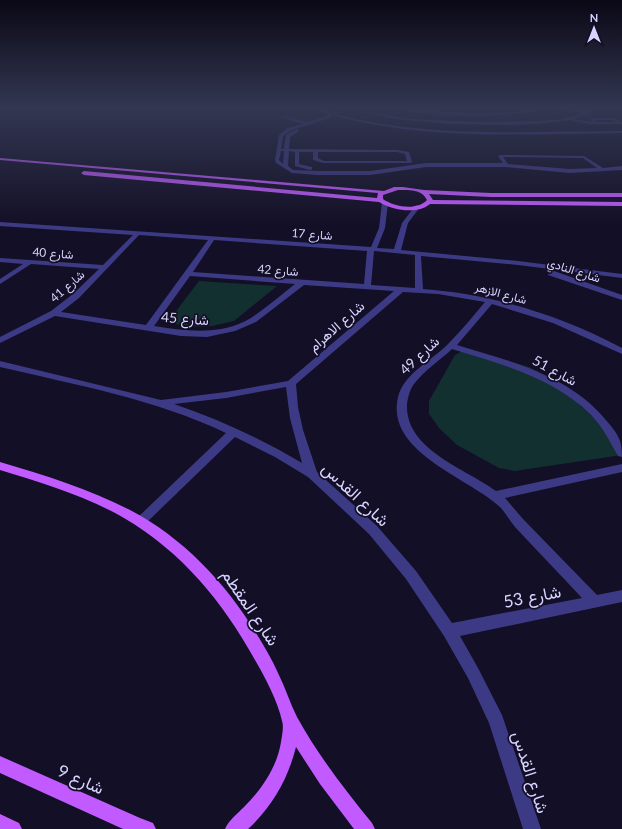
<svg xmlns="http://www.w3.org/2000/svg" width="622" height="829" viewBox="0 0 622 829" font-family="Lato,Vazirmatn,sans-serif">
<style>
.green{fill:#12302f}
.lines{fill:none;stroke-linecap:round;stroke-linejoin:round}
.minor{fill:#3d3a85;fill-rule:evenodd}
.major{fill:#c25bff;fill-rule:evenodd}
.labels{text-anchor:middle;dominant-baseline:central;stroke-width:3.5;stroke-linejoin:round;paint-order:stroke}
.far-street-label{font-size:12px;fill:#d9d4ff;stroke:#130f26}
.street-label{font-size:14px;fill:#d9d4ff;stroke:#130f26}
.near-street-label{font-size:17px;fill:#d9d4ff;stroke:#130f26}
</style>
<rect width="100%" height="100%" fill="#130f26"/>
<g class="green">
<polygon points="199,281 277,286 234,321 212,326 197,327 167,323"/>
<polygon points="462,351 473,351 502,359 529,367 550,378 606,429 622,455 515,471 499,468 457,445 439,428 429,414 429,401 455,355"/>
</g>
<g class="lines">
<g class="minor">
<path d="M 312,109 C 321,108 328,113 337,111 L 339,112 L 336,114 C 428,139 527,131 622,131 L 622,133 C 526,134 426,141 332,115 L 330,118 L 292,130 L 283,136 L 281,149 L 284,149 L 286,135 L 297,129 L 299,131 L 290,137 L 289,149 L 397,150 L 409,152 L 412,162 L 410,163 L 323,163 L 313,160 L 313,152 L 299,152 L 299,164 L 312,167 L 312,169 L 310,170 L 295,166 L 295,152 L 289,151 L 288,166 L 293,170 L 318,171 L 370,171 L 426,163 L 503,163 L 498,156 L 500,155 L 584,156 L 603,168 L 622,166 L 622,170 L 570,173 L 506,167 L 426,167 L 370,175 L 318,175 L 292,173 L 276,163 L 275,160 L 279,135 L 288,128 L 303,124 L 281,117 L 283,116 L 307,122 L 327,116 L 328,114 ZM 281,151 L 284,151 L 283,164 L 279,160 ZM 318,152 L 397,152 L 405,154 L 407,161 L 324,161 L 318,158 ZM 503,157 L 583,158 L 597,168 L 570,169 L 508,164 Z"/>
<path d="M 344,109 L 412,119 L 478,122 L 538,121 L 563,119 L 583,113 L 560,110 L 558,109 L 586,111 L 590,109 L 594,109 L 589,114 L 573,119 L 592,122 L 591,118 L 615,118 L 622,122 L 622,124 L 589,124 L 569,120 L 538,124 L 508,125 L 450,124 L 396,119 ZM 596,120 L 614,120 L 616,122 L 597,122 Z"/>
<path d="M 401,109 L 472,113 L 510,112 L 543,109 C 524,118 420,118 401,109 Z"/>
<path d="M 385,201 L 388,203 L 385,228 L 377,248 L 394,249 L 402,223 L 415,206 L 417,205 L 420,207 L 408,223 L 401,250 L 518,261 L 622,274 L 622,278 L 518,265 L 421,256 L 423,289 C 492,294 560,315 622,348 L 622,354 L 553,323 L 492,304 L 457,345 C 509,361 569,375 605,419 C 617,433 622,438 622,457 L 618,456 C 610,442 603,427 591,415 C 554,378 501,364 452,349 C 440,360 424,371 414,384 C 410,389 408,397 407,404 C 405,450 465,468 496,491 L 622,464 L 622,472 L 505,498 L 523,519 L 597,595 L 622,590 L 622,602 L 460,636 L 478,668 L 502,715 L 541,829 L 523,829 L 489,723 L 468,678 L 444,636 L 406,579 L 369,534 L 308,477 L 275,457 L 235,437 L 144,525 L 140,527 L 136,525 L 134,522 L 136,519 L 226,433 C 155,399 76,385 0,367 L 0,361 L 161,400 L 226,392 L 288,381 L 394,291 L 304,285 L 256,322 L 235,331 L 207,337 L 181,336 L 55,316 L 0,343 L 0,337 L 51,311 L 73,294 L 99,269 L 31,264 L 0,284 L 0,279 L 23,264 L 0,262 L 0,258 L 103,265 L 133,235 L 0,226 L 0,222 L 371,247 L 379,228 L 382,203 ZM 139,235 L 208,240 L 146,325 L 61,312 L 79,298 ZM 214,240 L 367,251 L 364,284 L 193,272 ZM 374,251 L 415,255 L 415,288 L 371,285 ZM 190,276 L 295,284 C 281,295 266,308 251,318 C 221,336 186,331 154,326 ZM 403,292 L 438,294 L 485,302 C 473,316 462,330 449,343 C 433,360 404,373 398,397 C 385,453 470,478 501,508 C 506,514 510,521 515,527 C 537,551 560,574 582,598 L 452,623 L 416,571 L 377,526 L 317,472 L 303,430 L 298,407 L 296,384 ZM 286,387 L 290,418 L 302,463 C 262,439 218,419 174,404 L 226,398 Z"/>
<polygon points="548,271 554,271 622,295 622,300 548,275"/>
</g>
<g class="major">
<path d="M 0,158 L 384,191 L 394,187 L 403,187 L 424,190 L 491,193 L 622,193 L 622,197 L 491,197 L 429,194 L 433,200 L 622,202 L 622,206 L 430,204 C 417,215 392,210 379,202 L 84,175 L 81,173 L 84,171 L 377,198 L 378,193 L 0,160 ZM 398,190 C 409,190 422,189 427,200 C 417,211 394,207 383,199 L 383,195 Z"/>
<path d="M 0,462 C 44,475 89,489 130,510 C 182,537 226,583 256,633 C 264,646 272,659 278,673 C 285,687 290,703 297,717 C 318,755 345,790 372,823 L 375,829 L 354,829 L 320,784 L 296,747 C 288,779 272,807 248,829 L 225,829 C 229,820 237,814 244,807 C 262,789 277,767 281,742 C 282,736 284,726 282,721 C 278,702 265,677 255,660 C 223,602 182,552 124,518 C 86,496 42,483 0,470 Z"/>
<polygon points="0,756 140,818 153,823 156,829 123,829 0,773"/>
<polygon points="0,814 19,823 22,829 0,829"/>
</g>
</g>
<linearGradient id="sky" x2="0" y2="1"><stop stop-color="#0a0815"/><stop offset="0.48" stop-color="#333752"/><stop offset="1" stop-color="#333752" stop-opacity="0"/></linearGradient>
<rect width="622" height="225" fill="url(#sky)"/>
<g class="labels">
<g class="far-street-label">
<text transform="translate(312 234) rotate(4)">شارع 17</text>
<text transform="translate(53 253) rotate(4)">شارع 40</text>
<text transform="translate(278 270) rotate(4)">شارع 42</text>
<text transform="translate(574 270) rotate(18)">شارع النادي</text>
<text transform="translate(67 286) rotate(-41)">شارع 41</text>
<text transform="translate(501 293) rotate(15)">شارع الازهر</text>
</g>
<g class="street-label">
<text transform="translate(185 318) rotate(4)">شارع 45</text>
<text transform="translate(336 326) rotate(-41)">شارع الاهرام</text>
<text transform="translate(419 355) rotate(-43)">شارع 49</text>
<text transform="translate(555 370) rotate(28)">شارع 51</text>
</g>
<g class="near-street-label">
<text transform="translate(356 494) rotate(43)">شارع القدس</text>
<text transform="translate(532 596) rotate(-11)">شارع 53</text>
<text transform="translate(251 607) rotate(56)">شارع المقطم</text>
<text transform="translate(531 772) rotate(72)">شارع القدس</text>
<text transform="translate(81 779) rotate(24)">شارع 9</text>
</g>
</g>
<g transform="translate(594 28)" stroke="#130f26" stroke-width="3" paint-order="stroke">
<path d="M0-3L7 15L0 10L-7 15Z" fill="#d9d4ff"/>
<text y="-6" font-size="11" font-weight="bold" text-anchor="middle" fill="#d9d4ff">N</text>
</g>
</svg>
